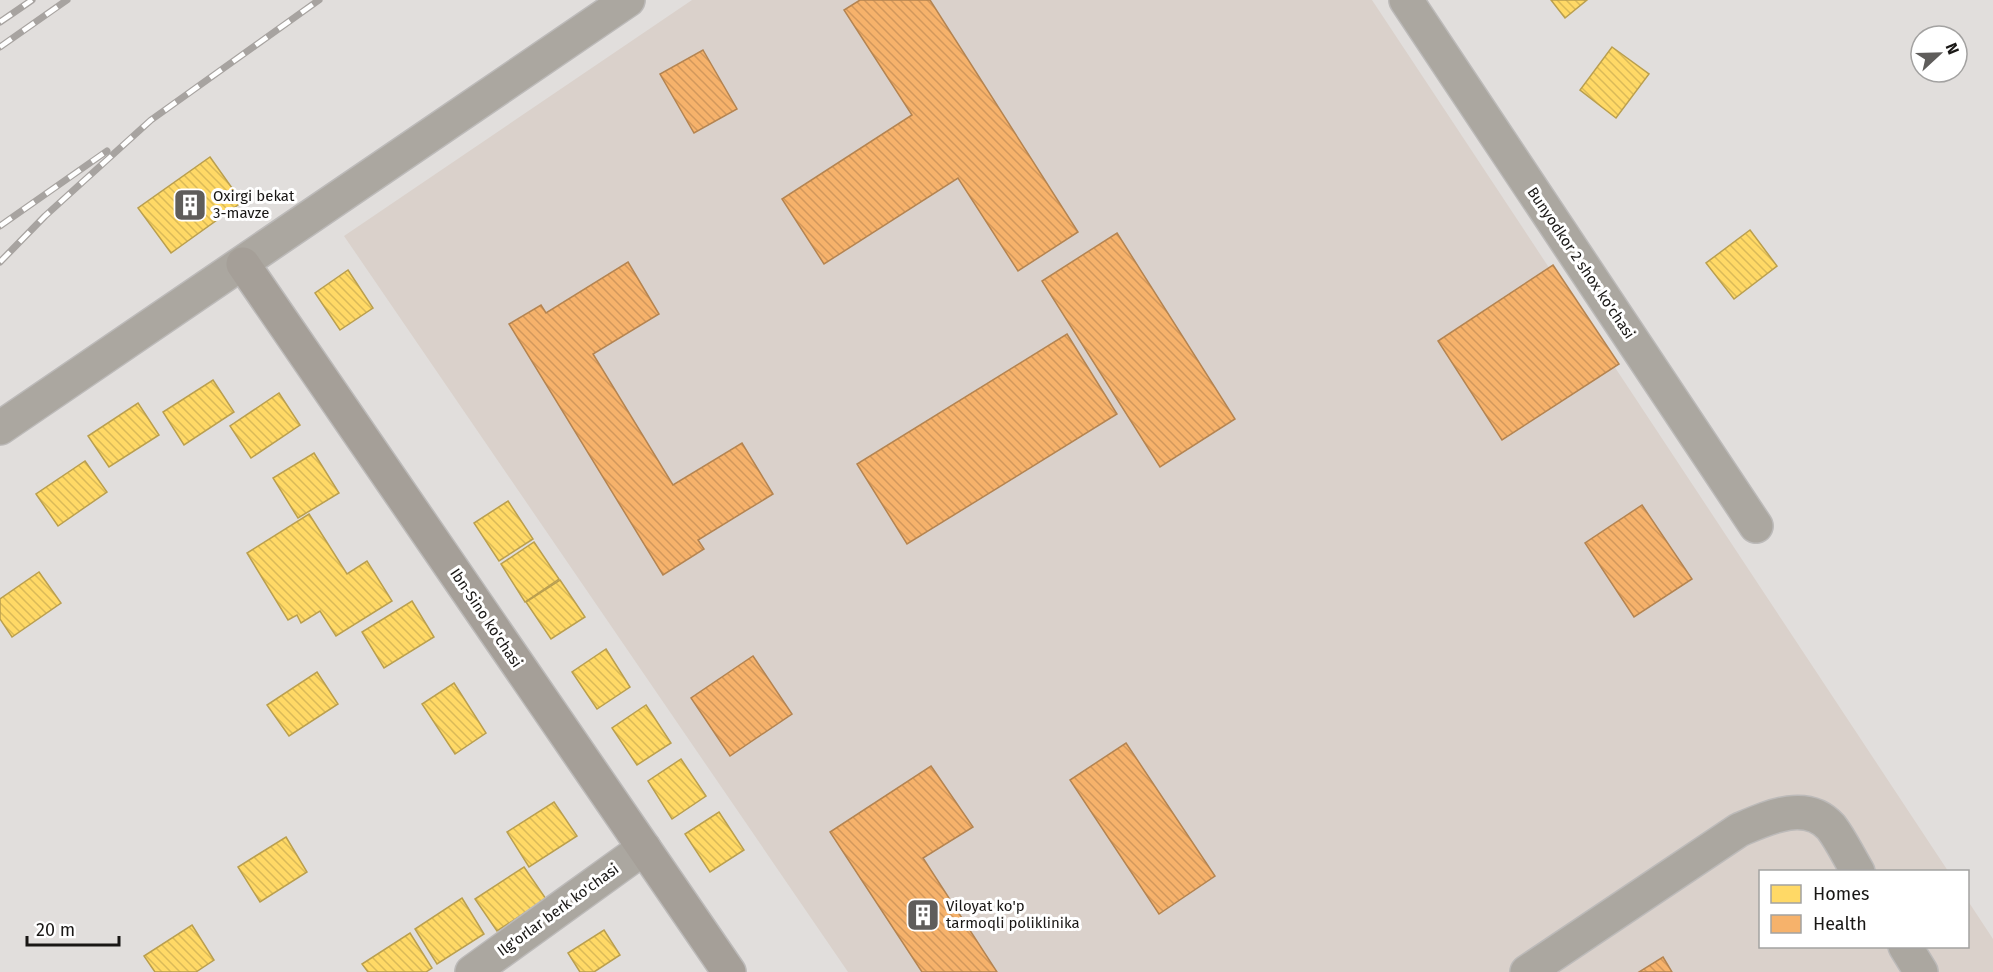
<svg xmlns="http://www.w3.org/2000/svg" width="1993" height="972" viewBox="0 0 1993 972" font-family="'Fira Sans',sans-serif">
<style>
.built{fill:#dad1cb}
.homes{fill:url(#homes-back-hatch);stroke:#ba9f4e;stroke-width:1.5}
.health{fill:url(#health-back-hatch);stroke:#b48451;stroke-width:1.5}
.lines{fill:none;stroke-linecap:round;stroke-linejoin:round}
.minor-casing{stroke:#bcbab9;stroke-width:36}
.major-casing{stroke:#bcbab9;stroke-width:36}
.minor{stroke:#aba7a0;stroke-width:33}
.major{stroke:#a59f98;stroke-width:33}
.rail-casing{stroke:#a7a3a0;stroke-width:7}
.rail{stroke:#fff;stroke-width:4.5;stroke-dasharray:14;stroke-linecap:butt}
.labels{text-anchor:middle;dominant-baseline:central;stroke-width:6;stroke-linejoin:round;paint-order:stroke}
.poi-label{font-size:15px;fill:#191715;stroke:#fff;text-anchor:start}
.street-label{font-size:15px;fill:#191715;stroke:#fff}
</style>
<defs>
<pattern id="homes-back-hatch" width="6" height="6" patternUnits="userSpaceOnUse" patternTransform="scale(1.5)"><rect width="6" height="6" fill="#ffd966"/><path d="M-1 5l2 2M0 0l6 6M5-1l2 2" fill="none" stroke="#daba58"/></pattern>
<pattern id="health-back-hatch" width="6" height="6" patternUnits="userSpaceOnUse" patternTransform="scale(1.5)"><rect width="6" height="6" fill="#f6b26b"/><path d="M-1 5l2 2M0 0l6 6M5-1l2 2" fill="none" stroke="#d2985c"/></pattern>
</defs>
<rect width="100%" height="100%" fill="#e1dedc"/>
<polygon class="built" points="692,0 1372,0 1948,871 1760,872 1760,946 1968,946 1968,901 1993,939 1993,972 848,972 344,236"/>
<g class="homes">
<polygon points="1551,0 1587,0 1565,18"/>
<polygon points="1612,47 1649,74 1616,118 1580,90"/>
<polygon points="210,157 242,202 171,253 138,208"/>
<polygon points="1750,230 1777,266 1734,299 1706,263"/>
<polygon points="348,270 373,308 340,330 315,293"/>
<polygon points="213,380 234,412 184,445 163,412"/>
<polygon points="279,393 300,425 251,458 230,426"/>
<polygon points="138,403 159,435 109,467 88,436"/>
<polygon points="314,453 339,493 298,518 273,478"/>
<polygon points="85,461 107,492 58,526 36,494"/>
<polygon points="508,501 533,539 499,561 474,523"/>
<polygon points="309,514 347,574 367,561 392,601 336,636 320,611 301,623 297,615 288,620 247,553"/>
<polygon points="534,542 559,579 525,602 501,564"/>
<polygon points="39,572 61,603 12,637 0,619 0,599"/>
<polygon points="560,580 585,617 551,639 526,602"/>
<polygon points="412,601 434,637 384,668 362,632"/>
<polygon points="606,649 630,687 597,709 572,672"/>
<polygon points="317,672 338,704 289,736 267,705"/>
<polygon points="454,683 486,733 455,754 422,704"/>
<polygon points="646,705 671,743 637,765 612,728"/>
<polygon points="681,759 706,796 672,819 648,781"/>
<polygon points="554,802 577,836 529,867 507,832"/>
<polygon points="719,812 744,850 710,872 685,834"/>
<polygon points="286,837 307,872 260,902 238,867"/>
<polygon points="524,867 546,899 497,931 475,899"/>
<polygon points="462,898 484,934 437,964 415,929"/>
<polygon points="192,925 214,960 196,972 155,972 144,956"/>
<polygon points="604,930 620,955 594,972 580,972 568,953"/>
<polygon points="410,933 432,968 426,972 368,972 362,964"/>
</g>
<g class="health">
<polygon points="860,0 930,0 1078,232 1018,271 958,178 824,264 782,199 912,115 844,10"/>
<polygon points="703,50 737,109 694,133 660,74"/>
<polygon points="1117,233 1235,419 1160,467 1042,281"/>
<polygon points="628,262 659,314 593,354 673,485 742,443 773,494 698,540 704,549 663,575 509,324 541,305 546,313"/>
<polygon points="1553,265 1619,364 1502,440 1438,341"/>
<polygon points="1067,334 1117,414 907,544 857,464"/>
<polygon points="1642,505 1692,579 1634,617 1585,543"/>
<polygon points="753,656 792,714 730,756 691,698"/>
<polygon points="1126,743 1215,876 1159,914 1070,780"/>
<polygon points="931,766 973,827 923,858 997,972 922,972 830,832"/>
<polygon points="1663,957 1672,972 1639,972"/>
</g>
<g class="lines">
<g class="minor-casing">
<g id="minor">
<polyline points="1406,0 1756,526"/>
<polyline points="0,428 628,0"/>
<polyline points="1905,946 1921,972"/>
<polyline points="472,972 644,848"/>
<path d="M 1527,972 L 1739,830 C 1767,818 1806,799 1831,827 C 1841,840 1849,857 1858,872"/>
</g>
</g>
<g class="major-casing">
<polyline id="major" points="243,264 729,972"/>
</g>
<use href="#minor" class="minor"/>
<use href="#major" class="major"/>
<g class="rail-casing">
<g id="rail">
<polyline points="0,22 32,0"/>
<polyline points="0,47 67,0"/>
<polyline points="0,226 107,151"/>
<polyline points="0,262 45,216 151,120 319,0"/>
</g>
</g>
<use href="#rail" class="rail"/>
</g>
<defs>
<g id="building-square" transform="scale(1.725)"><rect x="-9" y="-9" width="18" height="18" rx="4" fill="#5f5d5b" stroke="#fff"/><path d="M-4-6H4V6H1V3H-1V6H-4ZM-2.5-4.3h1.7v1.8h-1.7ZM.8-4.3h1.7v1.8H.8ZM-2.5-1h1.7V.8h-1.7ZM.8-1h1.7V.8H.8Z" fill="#fff"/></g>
</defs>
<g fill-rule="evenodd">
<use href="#building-square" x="190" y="205"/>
<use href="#building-square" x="923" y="915"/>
</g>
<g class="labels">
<g class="poi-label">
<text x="213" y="196">Oxirgi bekat<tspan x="213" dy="17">3-mavze</tspan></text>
<text x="946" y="906">Viloyat ko'p<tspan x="946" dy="17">tarmoqli poliklinika</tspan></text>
</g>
<g class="street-label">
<text transform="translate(1581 263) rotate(56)">Bunyodkor 2 shox ko'chasi</text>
<text transform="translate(486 618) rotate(56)">Ibn-Sino ko'chasi</text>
<text transform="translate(558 910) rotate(-36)">Ilg'orlar berk ko'chasi</text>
</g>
</g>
<rect x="1759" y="870" width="210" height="78" fill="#ffffff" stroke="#a3a2a1" stroke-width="1.5"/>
<rect x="1771" y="885" width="30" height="18" fill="#ffd966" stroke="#a3a2a1" stroke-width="1.5"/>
<text x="1813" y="900" font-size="18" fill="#191715">Homes</text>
<rect x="1771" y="915" width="30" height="18" fill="#f6b26b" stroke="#a3a2a1" stroke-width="1.5"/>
<text x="1813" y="930" font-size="18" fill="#191715">Health</text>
<g transform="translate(1939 54) rotate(68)"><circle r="28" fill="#ffffff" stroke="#a3a2a1" stroke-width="1.5"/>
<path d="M0-4.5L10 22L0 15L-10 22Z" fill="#5f5d5b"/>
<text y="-9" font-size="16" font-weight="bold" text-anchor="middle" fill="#191715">N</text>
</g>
<path d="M27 936v9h92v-9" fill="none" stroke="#191715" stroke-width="3"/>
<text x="36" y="936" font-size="18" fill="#191715" stroke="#ffffff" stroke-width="4.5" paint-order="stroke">20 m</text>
</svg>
